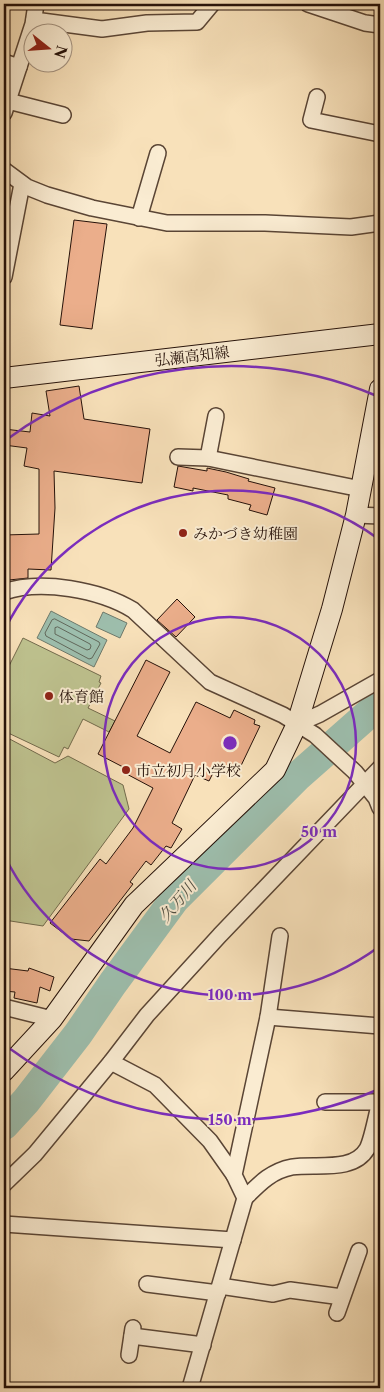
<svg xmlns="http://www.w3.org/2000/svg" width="384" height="1392" viewBox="0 0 384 1392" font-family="'Libre Caslon Text','Noto Serif JP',serif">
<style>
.pitch{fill:#bec28f;stroke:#726a4c}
.water{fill:#9dbead;stroke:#6d796b}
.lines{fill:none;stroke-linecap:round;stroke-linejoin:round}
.shore{stroke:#61685b;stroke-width:1}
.river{stroke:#9dbead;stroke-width:30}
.building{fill:#ebae8b;stroke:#251109}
.street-casing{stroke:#5a4535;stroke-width:18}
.secondary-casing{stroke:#251109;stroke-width:22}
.street{stroke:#faecd2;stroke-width:15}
.secondary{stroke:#faecd2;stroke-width:20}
.ring{fill:none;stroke:#7b2cbf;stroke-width:2.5}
.poi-dot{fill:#8f2418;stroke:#faecd2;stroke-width:2}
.labels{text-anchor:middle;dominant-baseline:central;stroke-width:4;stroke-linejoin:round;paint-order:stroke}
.street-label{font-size:15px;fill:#251109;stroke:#faecd2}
.poi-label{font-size:15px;fill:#251109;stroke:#faecd2;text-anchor:start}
.water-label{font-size:16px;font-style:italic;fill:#4f4e42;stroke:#faecd2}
.centre{fill:#7b2cbf;stroke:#faecd2;stroke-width:2.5}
.ring-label{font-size:15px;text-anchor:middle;font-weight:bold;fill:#7b2cbf;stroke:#faecd2;stroke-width:4;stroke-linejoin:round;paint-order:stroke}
</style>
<rect width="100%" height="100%" fill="#f8e1ba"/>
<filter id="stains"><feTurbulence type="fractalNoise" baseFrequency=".004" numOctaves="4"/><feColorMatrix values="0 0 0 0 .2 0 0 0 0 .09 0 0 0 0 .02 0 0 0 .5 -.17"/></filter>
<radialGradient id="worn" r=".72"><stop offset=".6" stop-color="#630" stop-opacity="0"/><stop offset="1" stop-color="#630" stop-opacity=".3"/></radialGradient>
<g class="pitch">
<polygon points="23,638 101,676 99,682 101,683 88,708 115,721 109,732 83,719 68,749 64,747 59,757 4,731 4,676"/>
<polygon points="4,736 55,763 68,756 123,785 129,809 43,926 4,920"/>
</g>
<g class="water">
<polygon points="51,611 107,640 94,667 37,638"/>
<polygon points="103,612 127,623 120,638 96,627"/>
</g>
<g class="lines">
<g class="shore">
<polygon points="55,619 99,642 100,644 92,658 89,659 46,636 45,633 52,620"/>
<polygon points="58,627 90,644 91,646 90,649 87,650 55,634 55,628"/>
</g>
<polyline class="river" points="4,1125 26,1101 78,1034 113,983 174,900 298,776 374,709 380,706"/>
</g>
<g class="building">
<polygon points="74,220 107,224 92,329 60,325"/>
<polygon points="79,386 84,419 150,429 142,483 54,471 55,508 51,570 28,569 28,578 9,580 8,552 4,552 4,535 39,534 39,469 24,466 27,448 4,445 4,429 30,432 32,413 50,416 46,391"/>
<polygon points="178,466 207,471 207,468 226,472 249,479 248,481 275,488 267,515 249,510 251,505 228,499 228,495 193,488 193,491 174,487"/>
<polygon points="177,599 195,617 176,637 157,620"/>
<polygon points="146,660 170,672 137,736 170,753 196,702 230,718 234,710 255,720 254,724 260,726 238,772 218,763 209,781 195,775 172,823 182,829 171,848 166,846 151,865 146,861 130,882 133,884 89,941 71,939 50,923 100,859 106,864 133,828 153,788 121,771 123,767 98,754"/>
<polygon points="4,968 28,971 29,968 54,977 50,991 40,987 37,1003 14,998 15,992 4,991"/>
</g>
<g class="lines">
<g class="street-casing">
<g id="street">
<polyline points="308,4 365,23 380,25"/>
<polyline points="34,20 102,29 147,23 197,22 212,4"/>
<polyline points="4,62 19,67"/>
<polyline points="317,97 311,120 380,134"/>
<polyline points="8,101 63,115"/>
<polyline points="4,113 33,24 36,4"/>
<polyline points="4,170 27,187 47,195 92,208 167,223 265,223 351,227 380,223"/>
<polyline points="139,218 158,153"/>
<polyline points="4,277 22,184"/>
<polyline points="178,457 208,458 361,489"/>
<polyline points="208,458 216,416"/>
<polyline points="356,515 380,516"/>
<path d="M 4,592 C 41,579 100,590 133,610 L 210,682 L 283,715 L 315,735 L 355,772 L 376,798 L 380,808"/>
<polyline points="297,724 320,714 380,680"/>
<polyline points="4,1007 52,1019"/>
<polyline points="268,1017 380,1026"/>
<polyline points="111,1062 155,1085 210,1141 234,1175"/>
<polyline points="325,1102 380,1102"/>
<polyline points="4,1184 35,1154 111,1062 147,1015 220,935 380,768"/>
<path d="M 245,1198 C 259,1184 271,1171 292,1167 C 315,1163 353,1173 367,1149 C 372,1140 377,1113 380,1101"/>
<polyline points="4,1224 233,1240"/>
<polyline points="147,1284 218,1293"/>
<polyline points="220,1286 273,1294 290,1290 342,1297"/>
<polyline points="337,1313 359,1251"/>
<polyline points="132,1336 203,1345"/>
<polyline points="129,1355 133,1328"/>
<polyline points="190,1388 245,1198 234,1175 268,1017 280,936"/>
</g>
</g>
<g class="secondary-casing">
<g id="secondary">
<polyline points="4,378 380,334"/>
<polyline points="4,1071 52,1019 134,905 275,770 297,724 332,609 356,515 380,389"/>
</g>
</g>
<use href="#street" class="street"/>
<use href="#secondary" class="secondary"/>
</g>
<g class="ring">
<circle cx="230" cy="743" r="126"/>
<path d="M380 946A252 252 0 0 1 4 855M4 631A252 252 0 0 1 380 540"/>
<path d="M377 1090A377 377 0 0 1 6 1046M6 440A377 377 0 0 1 377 396"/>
</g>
<g class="poi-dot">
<circle cx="183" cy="533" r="5"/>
<circle cx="49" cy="696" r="5"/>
<circle cx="126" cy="770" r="5"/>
</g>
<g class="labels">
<g class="street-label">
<text transform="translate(192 356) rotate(-7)">弘瀬高知線</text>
</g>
<g class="poi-label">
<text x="193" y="533">みかづき幼稚園</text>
<text x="59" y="696">体育館</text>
<text x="136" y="770">市立初月小学校</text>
</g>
<g class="water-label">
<text transform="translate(177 901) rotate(-50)">久万川</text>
</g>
</g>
<circle cx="230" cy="743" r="8" class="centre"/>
<g class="ring-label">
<text x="319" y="837">50 m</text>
<text x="230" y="1000">100 m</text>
<text x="230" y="1125">150 m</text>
</g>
<rect width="384" height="1392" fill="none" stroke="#f8e1ba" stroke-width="20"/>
<rect x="5" y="5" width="374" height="1382" fill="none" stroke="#251109" stroke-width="2.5"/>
<rect x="10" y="10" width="364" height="1372" fill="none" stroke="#251109"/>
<g transform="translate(48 48) rotate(107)"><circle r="24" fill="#faecd2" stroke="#a59482"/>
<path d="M0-4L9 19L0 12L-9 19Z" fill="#8f2418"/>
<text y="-8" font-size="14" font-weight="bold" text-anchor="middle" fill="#251109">N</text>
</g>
<rect width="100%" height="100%" filter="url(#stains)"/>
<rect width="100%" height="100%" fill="url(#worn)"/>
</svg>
